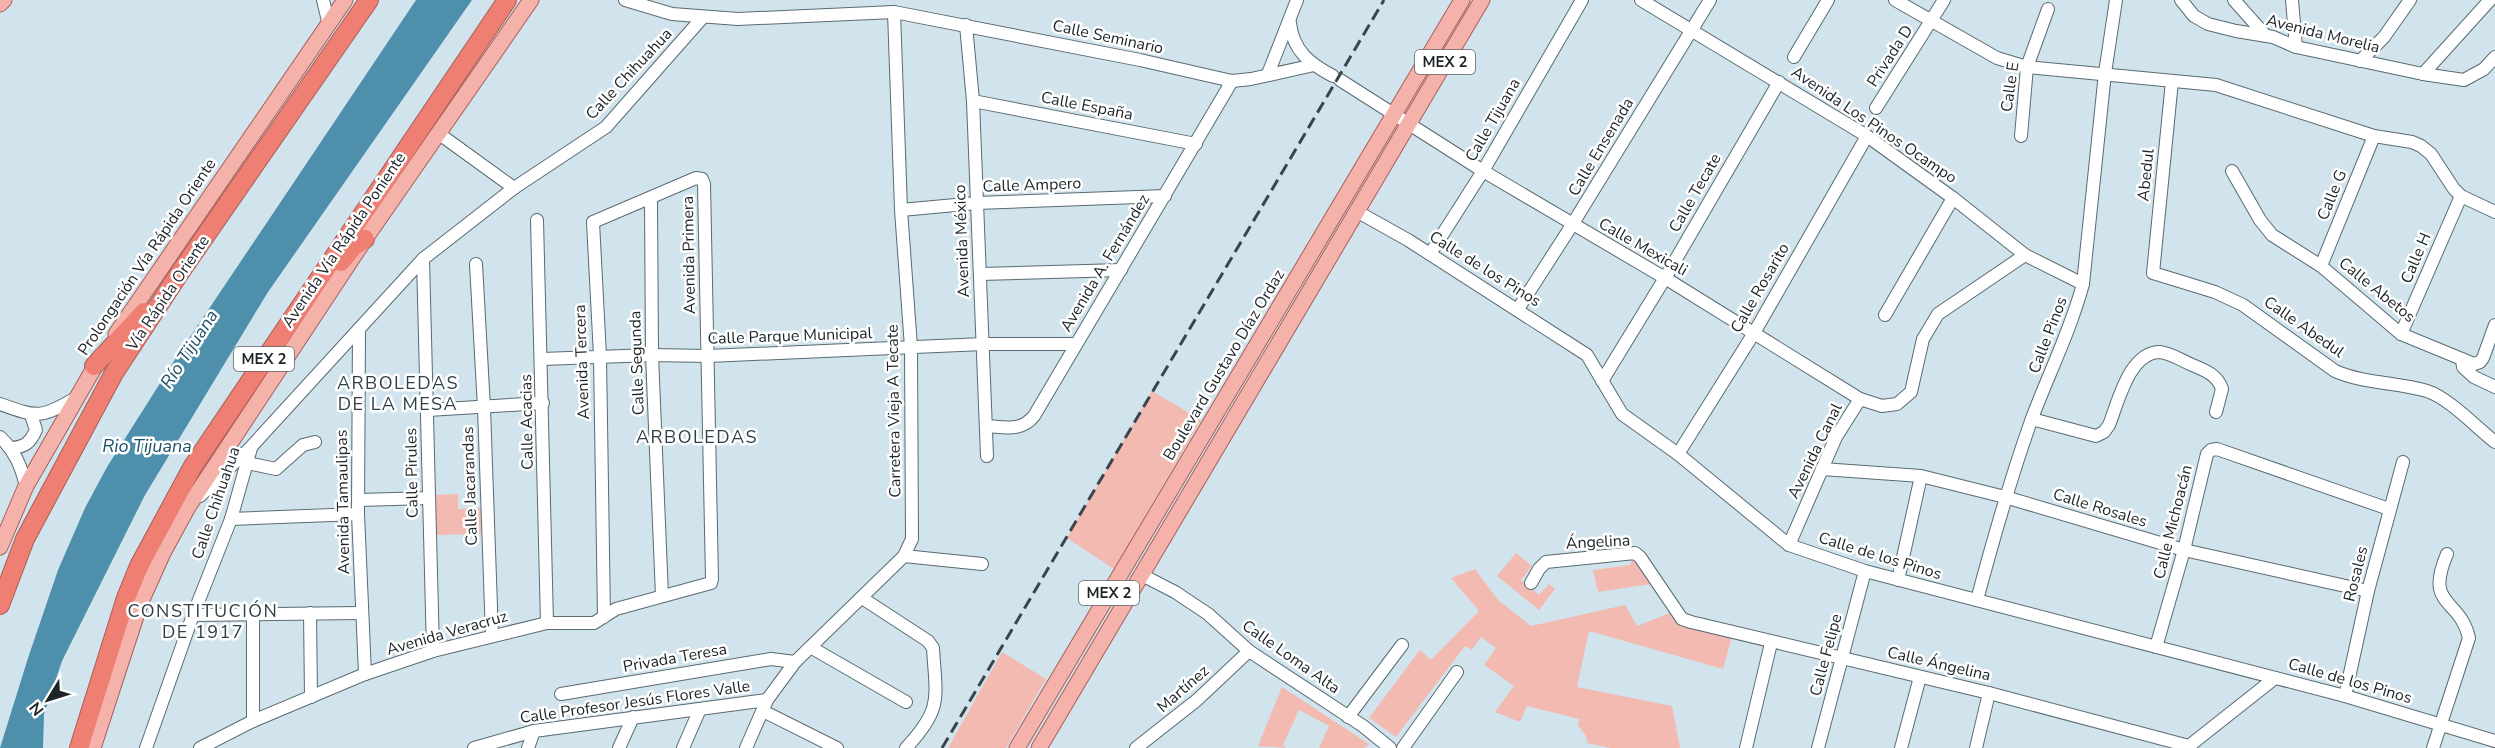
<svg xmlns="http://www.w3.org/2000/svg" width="2495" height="748" viewBox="0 0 2495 748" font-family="'Nunito Sans',sans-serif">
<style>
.green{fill:#f3bab2}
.water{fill:#4e8fac}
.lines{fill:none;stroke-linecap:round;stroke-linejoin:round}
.minor-casing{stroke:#596a72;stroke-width:14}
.major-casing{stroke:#a65f58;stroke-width:17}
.highway-casing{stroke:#a65f58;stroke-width:20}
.minor{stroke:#fff;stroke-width:12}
.major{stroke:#f5b2ab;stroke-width:15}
.highway{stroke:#ef7f73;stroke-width:18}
.rail{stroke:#3b4549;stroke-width:3;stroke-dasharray:12 6;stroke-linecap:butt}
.labels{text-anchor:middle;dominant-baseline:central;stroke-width:5;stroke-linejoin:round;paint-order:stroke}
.shield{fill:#fff;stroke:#616668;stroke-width:1.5}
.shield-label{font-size:15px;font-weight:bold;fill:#1d2427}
.street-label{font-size:16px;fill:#1d2427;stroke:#fff}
.water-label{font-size:18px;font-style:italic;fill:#1b5166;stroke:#fff}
.neighbourhood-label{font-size:18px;letter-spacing:1.5px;fill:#2f3f46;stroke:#fff}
</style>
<rect width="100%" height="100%" fill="#d1e4ee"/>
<g class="green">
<polygon points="1152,391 1201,420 1114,569 1067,538"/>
<polygon points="458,494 458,509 481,508 481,534 436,535 435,495"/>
<polygon points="1516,553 1532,566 1521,580 1539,595 1549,584 1555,589 1539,610 1497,576"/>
<polygon points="1633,558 1637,559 1652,584 1598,592 1593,570 1630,565"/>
<polygon points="1475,569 1498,600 1531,626 1625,605 1637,626 1675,611 1733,633 1723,669 1589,631 1577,687 1672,706 1680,748 1610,748 1587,743 1586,736 1578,725 1579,719 1527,706 1520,722 1495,712 1514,686 1484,665 1496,648 1481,637 1472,650 1465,646 1396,737 1369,718 1420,650 1431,660 1479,611 1451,578"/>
<polygon points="1002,652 1046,679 1006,748 948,748"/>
<polygon points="1282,687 1369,744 1365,748 1319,748 1329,726 1299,710 1283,745 1286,748 1258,746"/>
</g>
<polygon class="water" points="416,0 472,0 268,292 145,495 62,661 44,714 43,748 0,748 28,658 58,570 85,508 107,467 176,358"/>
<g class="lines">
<g class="minor-casing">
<g id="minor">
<polyline points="323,0 329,25"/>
<polyline points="625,0 672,14 738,19 894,12 1140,60 1232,81 1251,79 1314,65"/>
<polyline points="1641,0 1867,136 1953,198 2025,255 2083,284"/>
<polyline points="1895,0 1997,58 2027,67 2216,85 2374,136 2412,142 2421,146 2431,154 2454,189 2461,196 2495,212"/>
<polyline points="2181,0 2194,16 2208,24 2236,31 2273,37 2296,47 2423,74 2464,80 2484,69 2495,57"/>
<polyline points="2234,0 2266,36"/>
<polyline points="2292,0 2296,47"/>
<path d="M 1290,23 C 1293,51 1310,64 1333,76"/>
<polyline points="966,25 973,101 987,456"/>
<polyline points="1794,57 1828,0"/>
<polyline points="2360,61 2384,37 2410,0"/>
<polyline points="1268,74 1297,0"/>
<polyline points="2423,74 2490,0"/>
<polyline points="1340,80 1483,171 1665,278 1860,399 1882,406 1897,404 1911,392 1923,339 1938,314 2025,255"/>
<path d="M 2172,81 L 2153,273 L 2215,292 L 2243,305 L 2335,371 C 2365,384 2397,382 2427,391 C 2449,398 2477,428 2495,442"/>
<polyline points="973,101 1196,144"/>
<polyline points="1876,108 1944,0"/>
<polyline points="438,133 514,188"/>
<polyline points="2021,136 2027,67 2048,9"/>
<polyline points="2232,171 2260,220 2272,235 2321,266 2401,334 2474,364 2480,362 2483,358 2495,325"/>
<polyline points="651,200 652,355 662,596"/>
<polyline points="901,210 977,203 1165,196"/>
<polyline points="1358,212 1408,240 1587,355 1622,414 1678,454 1789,545 1865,571 2345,696 2495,741"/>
<polyline points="537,220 547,623"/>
<polyline points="1430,254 1483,171 1582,0"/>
<polyline points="423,259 433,651"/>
<polyline points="476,264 484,408 492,636"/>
<polyline points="2321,266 2374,136"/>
<polyline points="980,274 1121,270"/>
<polyline points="1518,309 1572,225 1710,0"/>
<polyline points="1885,315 1953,198"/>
<polyline points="359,329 358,514 365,674"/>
<polyline points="2401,334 2461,196"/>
<polyline points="542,359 652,355 708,356 983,344 1075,344"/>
<polyline points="2462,359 2463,367 2474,377 2495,387"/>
<polyline points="1602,381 1665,278 1779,82"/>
<path d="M 0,404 C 39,418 40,418 76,398"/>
<polyline points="428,410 543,403"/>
<path d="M 2032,419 L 2096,436 L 2104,432 L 2109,425 C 2118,403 2129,352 2160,352 C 2170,353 2181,360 2190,364 C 2204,370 2217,374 2222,389 L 2216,412"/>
<path d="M 986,426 C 1005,427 1021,432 1034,416 L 1232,81"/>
<path d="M 0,437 C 15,451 21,466 26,486"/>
<path d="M 11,448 C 25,447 30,443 36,430 L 31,415"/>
<polyline points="1678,454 1754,333 1867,136"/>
<polyline points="247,463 276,469 303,445 315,442"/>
<polyline points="1822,469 1921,476 2005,497 2184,550 2368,591"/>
<polyline points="200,496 251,447 423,259 514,188 606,127 703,17"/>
<polyline points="359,500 429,498"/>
<polyline points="231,519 358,514"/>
<polyline points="1789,545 1836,437 1860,399"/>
<polyline points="904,556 982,564"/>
<polyline points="1142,575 1175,592 1208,614 1249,651 1363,726 1390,748"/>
<polyline points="1898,580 1921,476"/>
<polyline points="1531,583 1539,569 1546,562 1635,553 1640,557 1682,619 1691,622 1989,693 2189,746 2275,678"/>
<path d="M 862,598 L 928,641 L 933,648 C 936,699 943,708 906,748"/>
<path d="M 1977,600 C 1993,540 2010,480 2031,421 C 2048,375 2070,332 2083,284 L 2105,73 L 2116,0"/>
<polyline points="310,613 311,697"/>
<polyline points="193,615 361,613"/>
<polyline points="2156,647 2184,550 2207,454 2211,450 2217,449 2389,509"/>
<polyline points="812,648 906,702"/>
<polyline points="561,694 771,659 795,662"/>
<polyline points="2345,696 2368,591 2403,462"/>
<polyline points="763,711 837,748"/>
<polyline points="1348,717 1402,645"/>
<polyline points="253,721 253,615"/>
<polyline points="146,748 193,615 231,519 251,448"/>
<polyline points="200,748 253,721 365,674 433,651 547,623 594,623 616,609 711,583 712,579 704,184 702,179 696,178 593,222 600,356 604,617"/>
<polyline points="474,748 534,731 767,700"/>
<polyline points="528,748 534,731"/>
<polyline points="619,748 633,717"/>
<polyline points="683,748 700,709"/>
<polyline points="746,748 767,700 795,662 904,556 912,539 911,347 901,210 894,12"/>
<polyline points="1136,748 1197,700 1249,651"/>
<polyline points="1403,748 1457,672"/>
<polyline points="1746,748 1771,643"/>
<polyline points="1818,748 1865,571"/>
<polyline points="1901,748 1920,677"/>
<polyline points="1976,748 1989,693"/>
<path d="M 2433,748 L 2469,638 C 2460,597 2424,608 2447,554"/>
</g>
</g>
<g class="major-casing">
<g id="major">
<polyline points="0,4 4,0"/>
<polyline points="116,334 345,0"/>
<polyline points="0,547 26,486 101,356"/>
<polyline points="93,748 140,604 163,553 188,507 365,239 531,0"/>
<polyline points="1017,748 1462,0"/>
<polyline points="1039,748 1482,0"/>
</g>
</g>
<g class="highway-casing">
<g id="highway">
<polyline points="341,262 353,247 365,239"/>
<polyline points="94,366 144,312"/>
<polyline points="0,605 25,539 114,373 181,271 369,0"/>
<polyline points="79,748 126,598 139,566 193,466 507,0"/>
</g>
</g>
<use href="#minor" class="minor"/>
<use href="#major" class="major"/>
<use href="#highway" class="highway"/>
<polyline class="rail" points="942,748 1384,0"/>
</g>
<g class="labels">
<g class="shield">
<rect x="1415" y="50" width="60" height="24" rx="4.5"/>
<rect x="234" y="347" width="60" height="24" rx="4.5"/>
<rect x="1079" y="581" width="60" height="24" rx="4.5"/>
</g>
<g class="shield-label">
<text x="1445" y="62">MEX 2</text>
<text x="264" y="359">MEX 2</text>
<text x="1109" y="593">MEX 2</text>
</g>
<g class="street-label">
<text transform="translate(2323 34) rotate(14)">Avenida Morelia</text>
<text transform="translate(1108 37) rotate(12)">Calle Seminario</text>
<text transform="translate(1890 56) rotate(-57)">Privada D</text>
<text transform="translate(629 74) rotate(-47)">Calle Chihuahua</text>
<text transform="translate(2010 87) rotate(-82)">Calle E</text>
<text transform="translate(1087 106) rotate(11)">Calle España</text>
<text transform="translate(1493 120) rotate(-60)">Calle Tijuana</text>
<text transform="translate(1874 125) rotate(34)">Avenida Los Pinos Ocampo</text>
<text transform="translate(1601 147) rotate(-59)">Calle Ensenada</text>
<text transform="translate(2146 175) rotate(-84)">Abedul</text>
<text transform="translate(1032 185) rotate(-2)">Calle Ampero</text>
<text transform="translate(1695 193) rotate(-60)">Calle Tecate</text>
<text transform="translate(2332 195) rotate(-68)">Calle G</text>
<text transform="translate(344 240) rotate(-56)">Avenida Vía Rápida Poniente</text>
<text transform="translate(962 241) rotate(-92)">Avenida México</text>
<text transform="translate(1643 247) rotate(30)">Calle Mexicali</text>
<text transform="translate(689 255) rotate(-91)">Avenida Primera</text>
<text transform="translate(147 257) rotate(-56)">Prolongación Vía Rápida Oriente</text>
<text transform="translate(2416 258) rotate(-67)">Calle H</text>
<text transform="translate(1105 263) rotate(-59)">Avenida A. Fernández</text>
<text transform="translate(1485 269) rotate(32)">Calle de los Pinos</text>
<text transform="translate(1760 288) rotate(-60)">Calle Rosarito</text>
<text transform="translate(2377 290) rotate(39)">Calle Abetos</text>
<text transform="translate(168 293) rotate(-56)">Vía Rápida Oriente</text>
<text transform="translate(2304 327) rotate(35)">Calle Abedul</text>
<text transform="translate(2048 335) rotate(-69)">Calle Pinos</text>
<text transform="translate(790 336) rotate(-2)">Calle Parque Municipal</text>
<text transform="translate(582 362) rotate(-92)">Avenida Tercera</text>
<text transform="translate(637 363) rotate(-92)">Calle Segunda</text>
<text transform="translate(1224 365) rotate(-59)">Boulevard Gustavo Díaz Ordaz</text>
<text transform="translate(894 411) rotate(-91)">Carretera Vieja A Tecate</text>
<text transform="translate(527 422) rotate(-91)">Calle Acacias</text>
<text transform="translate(1815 451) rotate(-64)">Avenida Canal</text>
<text transform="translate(412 473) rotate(-91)">Calle Pirules</text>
<text transform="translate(470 486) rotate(-92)">Calle Jacarandas</text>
<text transform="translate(343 502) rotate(-91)">Avenida Tamaulipas</text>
<text transform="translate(216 503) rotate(-71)">Calle Chihuahua</text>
<text transform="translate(2100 508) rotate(17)">Calle Rosales</text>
<text transform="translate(2173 522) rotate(-76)">Calle Michoacán</text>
<text transform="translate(1598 542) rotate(-3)">Ángelina</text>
<text transform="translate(1880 556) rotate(17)">Calle de los Pinos</text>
<text transform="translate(2356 574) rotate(-76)">Rosales</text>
<text transform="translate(447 633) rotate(-16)">Avenida Veracruz</text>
<text transform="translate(1826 655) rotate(-75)">Calle Felipe</text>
<text transform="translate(1291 657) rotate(35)">Calle Loma Alta</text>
<text transform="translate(675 658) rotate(-10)">Privada Teresa</text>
<text transform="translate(1939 664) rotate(13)">Calle Ángelina</text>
<text transform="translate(2350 681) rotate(16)">Calle de los Pinos</text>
<text transform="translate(1183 689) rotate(-41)">Martínez</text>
<text transform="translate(635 702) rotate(-8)">Calle Profesor Jesús Flores Valle</text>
</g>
<g class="water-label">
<text transform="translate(189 349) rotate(-57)">Río Tijuana</text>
<text x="147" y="446">Rio Tijuana</text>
</g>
<g class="neighbourhood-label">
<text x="398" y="383">ARBOLEDAS<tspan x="398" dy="21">DE LA MESA</tspan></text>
<text x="697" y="437">ARBOLEDAS</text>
<text x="203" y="611">CONSTITUCIÓN<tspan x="203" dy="21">DE 1917</tspan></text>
</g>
</g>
<g transform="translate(48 700) rotate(232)" stroke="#ffffff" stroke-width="4.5" paint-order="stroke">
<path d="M0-4.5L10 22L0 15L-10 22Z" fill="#1d2427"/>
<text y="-9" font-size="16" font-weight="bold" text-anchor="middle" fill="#1d2427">N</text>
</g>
</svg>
